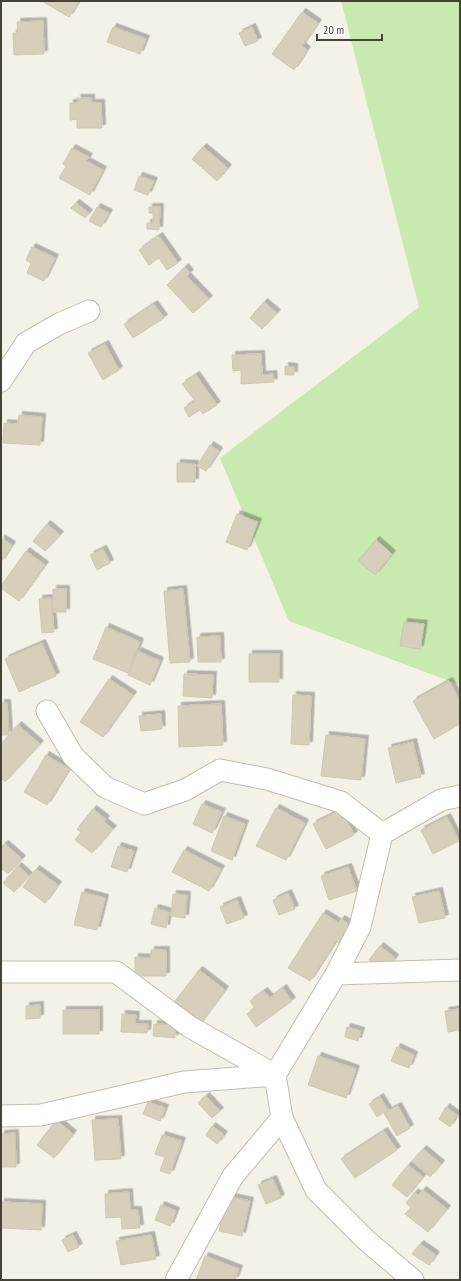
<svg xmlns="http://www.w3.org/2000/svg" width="461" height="1281" viewBox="0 0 461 1281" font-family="'PT Sans Narrow',sans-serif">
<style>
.green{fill:#c8e9af}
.building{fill:#d5cfbc;stroke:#d0c7af;filter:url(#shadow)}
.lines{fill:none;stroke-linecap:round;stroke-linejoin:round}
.minor-casing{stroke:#c2bdac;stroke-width:23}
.minor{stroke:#fff;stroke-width:21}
</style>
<defs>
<filter id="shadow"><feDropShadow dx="3.5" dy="-3.5" stdDeviation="0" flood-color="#0004"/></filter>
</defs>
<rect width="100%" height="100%" fill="#f4f1e7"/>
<polygon class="green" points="341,1 460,1 460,685 289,621 220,458 419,307"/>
<g class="building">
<polygon points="42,1 79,1 69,17"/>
<polygon points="302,12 318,23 302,46 307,50 294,70 272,54"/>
<polygon points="43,21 44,54 14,55 13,33 18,33 17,22"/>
<polygon points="113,27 146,39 140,54 107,42"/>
<polygon points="252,27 258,41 245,46 239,33"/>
<polygon points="77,98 91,98 91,103 101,103 102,128 77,128 77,119 70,120 70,103 78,103"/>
<polygon points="203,147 228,168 217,181 192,159"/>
<polygon points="72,148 89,157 86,161 103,170 90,195 59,178 66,166 63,164"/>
<polygon points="139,176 154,181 148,195 134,190"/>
<polygon points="76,203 89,213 85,218 71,208"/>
<polygon points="97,207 109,213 101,227 89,221"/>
<polygon points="149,207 160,207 159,230 147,229 147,223 153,223 153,213 149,213"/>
<polygon points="159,236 178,263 167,270 159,258 149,265 139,250"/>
<polygon points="32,247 55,258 44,281 27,273 31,263 26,260"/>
<polygon points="185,267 190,273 187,276 209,299 193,313 167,285"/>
<polygon points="264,302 277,313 262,329 250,318"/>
<polygon points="154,304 164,318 133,338 124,324"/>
<polygon points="105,344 119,370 103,380 88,353"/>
<polygon points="261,354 262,375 273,374 274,382 241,384 241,370 233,371 232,355"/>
<polygon points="285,366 294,367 294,375 285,375"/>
<polygon points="196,375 217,405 203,414 200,410 189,417 184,408 195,401 182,384"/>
<polygon points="19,415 42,417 40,445 3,443 4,423 18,424"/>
<polygon points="210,445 219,451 206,471 197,466"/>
<polygon points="177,463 195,464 195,482 177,482"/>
<polygon points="237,514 258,522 247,550 226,542"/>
<polygon points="47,524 60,535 45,551 33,541"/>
<polygon points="1,538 12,545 1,562"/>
<polygon points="376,540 392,554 375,575 358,561"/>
<polygon points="103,549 110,563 97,570 90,555"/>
<polygon points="26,551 45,565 19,601 1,588 1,586"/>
<rect x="53" y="589" width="13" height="23"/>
<polygon points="183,589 190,662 170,663 164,591"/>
<polygon points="51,598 54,632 42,633 39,599"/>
<polygon points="404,622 424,624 420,649 400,646"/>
<polygon points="106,627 140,642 128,673 93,659"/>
<polygon points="220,636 221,662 198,662 197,637"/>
<polygon points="42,643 56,676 19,692 5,659"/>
<polygon points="138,651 160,661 150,685 128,675"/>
<rect x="249" y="654" width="30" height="28"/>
<polygon points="184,674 213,675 212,698 183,696"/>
<polygon points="109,679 133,695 103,737 80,722"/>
<polygon points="449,681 460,701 460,724 434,739 413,701"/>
<polygon points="293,695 311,696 309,745 291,744"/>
<polygon points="1,703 7,703 9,735 1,735"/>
<polygon points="221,704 223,745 179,747 178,706"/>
<polygon points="161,714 162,729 141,731 139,716"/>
<polygon points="18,725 40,744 5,782 1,778 1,744"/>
<polygon points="326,735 365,739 361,780 321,776"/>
<polygon points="413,742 421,777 396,783 388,748"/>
<polygon points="46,755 69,769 47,805 24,792"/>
<polygon points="202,804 222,812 212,833 193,824"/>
<polygon points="276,808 305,823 286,860 256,846"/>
<polygon points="93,809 106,819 104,822 113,829 92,853 75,840 81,832 77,829"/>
<polygon points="341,810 354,835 326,849 313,824"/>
<polygon points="224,816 245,824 232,860 211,851"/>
<polygon points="447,817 459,841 433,854 421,830"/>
<polygon points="5,844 22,859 8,874 1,868 1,847"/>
<polygon points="118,846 134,851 127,872 111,867"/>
<polygon points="184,850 221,869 209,891 172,872"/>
<polygon points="18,866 29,876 14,892 3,883"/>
<polygon points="348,867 357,891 329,900 321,876"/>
<polygon points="36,869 58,885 45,903 23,887"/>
<polygon points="439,891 445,918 419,923 412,897"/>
<polygon points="82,892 105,898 97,930 74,925"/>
<polygon points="288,893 295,909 279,915 273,900"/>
<polygon points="173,894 187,895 185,918 171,916"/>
<polygon points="237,900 244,918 227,924 220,907"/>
<polygon points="155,908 169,912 166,928 151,924"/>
<polygon points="323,913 339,923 341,919 354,927 342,945 336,941 310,981 288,968"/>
<polygon points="380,946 395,958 385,972 369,960"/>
<polygon points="151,950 166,950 166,976 135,976 135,957 151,958"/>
<polygon points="199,970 225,990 199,1025 172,1005"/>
<polygon points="283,988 292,1001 256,1027 247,1014 255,1008 250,1001 264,991 270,998"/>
<polygon points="40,1005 40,1018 26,1019 26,1006"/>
<polygon points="460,1009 460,1030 448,1032 445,1011"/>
<rect x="63" y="1010" width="36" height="24"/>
<polygon points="122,1014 136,1015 135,1024 148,1024 147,1033 121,1032"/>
<polygon points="154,1024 175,1025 175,1038 153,1036"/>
<polygon points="347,1027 361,1031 358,1041 345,1037"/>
<polygon points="397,1047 414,1055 409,1068 391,1061"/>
<polygon points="318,1056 356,1069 346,1098 308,1085"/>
<polygon points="206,1096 220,1111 212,1118 198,1103"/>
<polygon points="380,1097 388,1110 377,1117 369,1104"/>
<polygon points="148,1102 165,1108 160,1121 143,1114"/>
<polygon points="398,1106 410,1128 397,1136 384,1113"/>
<polygon points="446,1107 457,1115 450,1127 439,1119"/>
<polygon points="118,1119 121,1159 95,1160 92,1120"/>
<polygon points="56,1120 73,1134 54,1158 37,1145"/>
<polygon points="212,1126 224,1135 217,1144 206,1135"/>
<polygon points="384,1131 397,1150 355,1178 341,1159"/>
<polygon points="15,1133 16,1167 1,1167 1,1134"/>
<polygon points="162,1135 182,1141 170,1174 160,1171 165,1157 155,1154"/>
<polygon points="423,1149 441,1164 430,1177 412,1161"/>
<polygon points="408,1165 423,1177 407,1197 392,1185"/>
<polygon points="273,1179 281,1198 266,1204 258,1185"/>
<polygon points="423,1190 447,1209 428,1232 405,1214 411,1207 406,1203 415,1192 418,1195"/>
<polygon points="129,1192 130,1210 138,1210 140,1228 122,1229 121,1217 106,1218 105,1194"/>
<polygon points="227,1196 250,1201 242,1236 219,1231"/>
<polygon points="1,1202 42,1204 41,1230 1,1228"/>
<polygon points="161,1205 176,1211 170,1226 155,1220"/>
<polygon points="73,1235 79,1247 68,1252 62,1240"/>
<polygon points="151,1235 156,1259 121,1265 116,1241"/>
<polygon points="420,1244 436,1255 429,1265 412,1254"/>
<polygon points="205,1256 239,1269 235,1280 196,1280"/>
</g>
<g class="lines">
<g class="minor-casing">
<g id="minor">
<polyline points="1,381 26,343 59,324 89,311"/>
<polyline points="47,711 73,756 105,787 144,804 185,790 220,770 267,779 341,802 382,834"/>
<polyline points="1,972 116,972 190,1027 275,1075 336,974 360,927 382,834 441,800 460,796"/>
<polyline points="336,974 460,970"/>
<polyline points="1,1116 41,1115 184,1082 275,1075 282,1118 316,1190 366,1240 413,1280"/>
<polyline points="176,1280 233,1176 282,1118"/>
</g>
</g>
<use href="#minor" class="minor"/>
</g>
<rect width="461" height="1281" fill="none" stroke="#474236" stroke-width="4"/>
<path d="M317 34v6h65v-6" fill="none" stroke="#474236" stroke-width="2"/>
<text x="323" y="34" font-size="12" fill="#474236" stroke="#ffffff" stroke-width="3" paint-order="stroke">20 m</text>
</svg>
